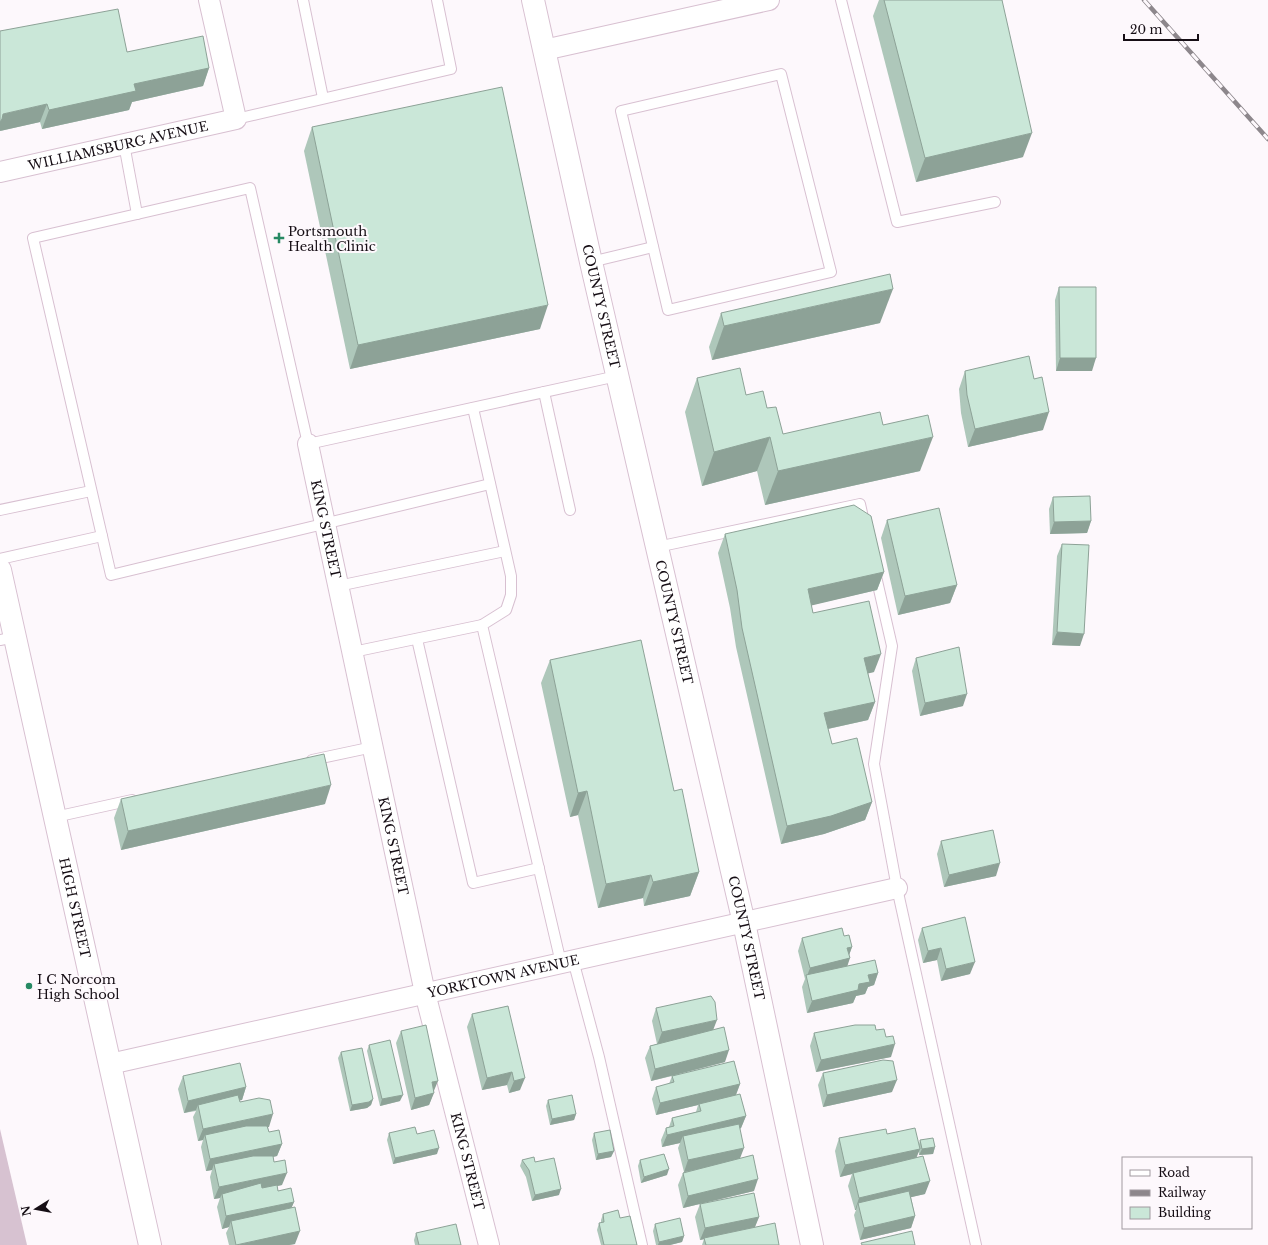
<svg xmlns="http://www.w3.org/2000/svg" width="1268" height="1245" viewBox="0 0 1268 1245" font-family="'Libre Baskerville',serif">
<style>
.green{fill:#d7c2d1}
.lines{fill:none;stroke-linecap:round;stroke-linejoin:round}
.service-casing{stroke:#d8c0d1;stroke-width:12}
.minor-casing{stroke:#d8c0d1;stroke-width:22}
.tertiary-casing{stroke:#d8c0d1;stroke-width:24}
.secondary-casing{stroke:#d8c0d1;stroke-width:24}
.service{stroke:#fff;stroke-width:10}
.minor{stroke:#fff;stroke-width:20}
.tertiary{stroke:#fff;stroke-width:22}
.secondary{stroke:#fff;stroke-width:22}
.rail-casing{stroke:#8d878c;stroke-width:4.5}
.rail{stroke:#fdf8fc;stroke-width:3;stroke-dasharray:9;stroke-linecap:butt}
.wall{fill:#aec7ba}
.shaded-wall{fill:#8da297}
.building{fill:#cae7d8;stroke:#8da297}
.poi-dot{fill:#268963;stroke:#fdf8fc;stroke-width:1.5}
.labels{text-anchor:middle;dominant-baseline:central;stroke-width:4;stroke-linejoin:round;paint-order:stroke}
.street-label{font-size:13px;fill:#160e15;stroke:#fdf8fc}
.poi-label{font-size:13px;fill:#160e15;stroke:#fdf8fc;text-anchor:start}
</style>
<rect width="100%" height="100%" fill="#fdf8fc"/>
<polygon class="green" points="0,1129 27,1245 0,1245"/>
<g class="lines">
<g class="service-casing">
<g id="service">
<polyline points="303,0 323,98"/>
<polyline points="841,0 897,222 995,202"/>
<polygon points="781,74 831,272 668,310 621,111"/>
<polyline points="236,119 451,69 437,0"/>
<polyline points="124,144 137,214"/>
<polyline points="591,262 653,247"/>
<polyline points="544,392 570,510"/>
<polyline points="473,408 511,576 511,595 506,610 482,625 561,963"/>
<polyline points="490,484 111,575 33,238 250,188 308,444 617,376"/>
<polyline points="0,510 91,491"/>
<polyline points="657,547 860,504 864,522"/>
<polyline points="0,559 102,536"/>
<polyline points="875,572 892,646 874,764 897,888 976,1245"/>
<polyline points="338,586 505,551"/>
<polyline points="417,639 473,883 539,868"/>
<polyline points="0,640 15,637"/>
<polyline points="353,652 482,625"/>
<polyline points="312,760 373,747"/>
<polyline points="55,817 132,800"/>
<polyline points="573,960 599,1057 642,1245"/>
</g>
</g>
<g class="minor-casing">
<g id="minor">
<polyline points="544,50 769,0"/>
<path id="s1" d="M 0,172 L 236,119 L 209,0"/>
<path id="s2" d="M 308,444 L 425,993 L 489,1245"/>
<path id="s3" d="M 110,1064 L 897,888"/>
</g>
</g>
<g class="tertiary-casing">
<g id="tertiary">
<path id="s4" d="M 533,0 L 591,262 L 744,923 L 812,1245"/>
</g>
</g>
<g class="secondary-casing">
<g id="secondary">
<path id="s5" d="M 0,570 L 150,1245"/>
</g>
</g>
<use href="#service" class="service"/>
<use href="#minor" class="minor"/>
<use href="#tertiary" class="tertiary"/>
<use href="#secondary" class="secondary"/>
<g class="rail-casing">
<polyline id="rail" points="1144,0 1268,139"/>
</g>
<use href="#rail" class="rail"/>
</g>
<g class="wall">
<polygon points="879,0 1002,0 1023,157 916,182 873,16"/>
<polygon points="127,52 209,68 203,86 132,102 129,110 42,129 40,122 0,131"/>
<polygon points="312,127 540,329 350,369 304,151"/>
<polygon points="1059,287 1092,371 1056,371 1055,300"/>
<polygon points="721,313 880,323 712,360 709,347"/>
<polygon points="965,371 1043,430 968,447 961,413 959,389"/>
<polygon points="697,378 746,395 767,408 783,434 883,425 920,471 765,505 757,471 702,486 685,412"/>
<polygon points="1053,497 1091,521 1087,533 1050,534 1049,509"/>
<polygon points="887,520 957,585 950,603 898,615 881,538"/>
<polygon points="725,534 884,572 877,590 811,605 813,613 874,672 868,673 875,702 868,720 828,729 832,744 872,802 865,820 824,834 781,844 736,647 730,608 718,553"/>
<polygon points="1062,544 1080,646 1052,645 1057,556"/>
<polygon points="916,658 963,706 920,716 912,671"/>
<polygon points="550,660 674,791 699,872 690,896 644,906 643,898 598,908 578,815 570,817 541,683"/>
<polygon points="121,799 325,804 121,850 114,818"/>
<polygon points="941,841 996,876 944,887 937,854"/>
<polygon points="922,928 970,974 941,981 937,960 923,963 918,940"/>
<polygon points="844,936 852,947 849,955 847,966 878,973 874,985 868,987 865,994 856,996 853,1003 807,1013 802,987 805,979 798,951 802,938"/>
<polygon points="508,1006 520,1090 509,1093 507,1085 482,1090 467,1027 472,1014"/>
<polygon points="656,1008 713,1030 725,1062 679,1074 740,1084 736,1095 746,1116 741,1128 740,1129 740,1159 754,1191 683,1208 678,1185 683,1173 684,1172 678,1148 680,1143 662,1147 661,1140 666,1128 669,1127 672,1118 696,1112 698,1105 656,1115 652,1099 656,1087 669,1084 672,1076 651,1081 645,1058 650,1046 657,1044 652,1021"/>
<polygon points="876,1030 886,1037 891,1057 816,1072 810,1046 814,1033"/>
<polygon points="401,1031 434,1092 429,1105 411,1110 396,1043"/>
<polygon points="369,1045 400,1101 380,1106 367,1051"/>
<polygon points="341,1052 373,1099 371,1105 367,1108 350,1111 338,1058"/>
<polygon points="823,1073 892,1092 823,1107 818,1085"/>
<polygon points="183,1076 246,1087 242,1100 239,1100 240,1102 269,1127 268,1127 269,1132 282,1144 277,1156 273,1157 274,1162 282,1185 277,1186 278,1191 294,1202 291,1208 295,1244 289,1245 229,1245 226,1233 229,1227 222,1229 217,1207 220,1198 214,1199 210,1177 212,1170 206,1171 201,1147 203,1140 198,1141 193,1117 196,1111 184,1113 178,1089"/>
<polygon points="548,1100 576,1114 574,1120 550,1125 546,1106"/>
<polygon points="389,1133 417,1134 437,1154 393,1164 387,1140"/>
<polygon points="594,1133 614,1151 611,1157 596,1160 592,1140"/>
<polygon points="887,1134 919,1144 920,1140 935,1147 933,1154 919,1155 919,1151 916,1157 925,1194 911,1197 915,1216 911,1228 860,1240 854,1215 856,1210 855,1210 848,1186 852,1174 840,1177 835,1151 839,1138"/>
<polygon points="522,1160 535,1162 559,1195 532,1201 526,1177 520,1166"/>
<polygon points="640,1160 667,1175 641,1183 638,1166"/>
<polygon points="700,1204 759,1217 755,1227 779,1245 702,1245 704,1239 700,1240 695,1217"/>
<polygon points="603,1214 620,1218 637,1245 601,1245 597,1230 599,1223 601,1223 601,1220"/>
<polygon points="655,1224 684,1236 682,1242 670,1245 656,1245 653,1231"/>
<polygon points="416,1233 461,1245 415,1245 414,1240"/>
</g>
<g class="shaded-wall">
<polygon points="209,68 203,86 132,102 129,110 42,129 49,110 134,84"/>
<polygon points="47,104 40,122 0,131 0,122 3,114"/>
<polygon points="1032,133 1023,157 916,182 925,158"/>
<polygon points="893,289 880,323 712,360 724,326"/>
<polygon points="548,305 540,329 350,369 358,345"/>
<polygon points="1060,358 1096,358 1092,371 1056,371"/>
<polygon points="1049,412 1043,430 968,447 975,429"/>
<polygon points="770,437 757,471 702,486 714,452"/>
<polygon points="933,437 920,471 765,505 778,471"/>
<polygon points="1091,521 1087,533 1050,534 1054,522"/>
<polygon points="884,572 877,590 801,608 808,589"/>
<polygon points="957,585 950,603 898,615 905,596"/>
<polygon points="1057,632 1084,634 1080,646 1052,645"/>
<polygon points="881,654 874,672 858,676 864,658"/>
<polygon points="967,694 963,706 920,716 925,703"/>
<polygon points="875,702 868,720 818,731 824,713"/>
<polygon points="331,785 325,804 121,850 128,831"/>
<polygon points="587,791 578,815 570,817 578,793"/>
<polygon points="872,802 865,820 824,834 781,844 787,826"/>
<polygon points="1000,863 996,876 944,887 949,875"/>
<polygon points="699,872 690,896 644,906 653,882"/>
<polygon points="651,875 643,898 598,908 606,884"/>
<polygon points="852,947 848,958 850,958 846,970 807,976 810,968 847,948"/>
<polygon points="941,948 937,960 923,963 928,951"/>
<polygon points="975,962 970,974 941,981 946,969"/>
<polygon points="878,973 874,985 868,987 865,994 856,996 853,1003 807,1013 812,1001 859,984 868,975"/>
<polygon points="717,1020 712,1033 657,1045 662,1032"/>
<polygon points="895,1044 891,1057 816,1072 821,1060"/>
<polygon points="729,1050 725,1062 651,1081 655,1069"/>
<polygon points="512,1072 507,1085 482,1090 487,1078"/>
<polygon points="525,1078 520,1090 509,1093 514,1081"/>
<polygon points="897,1080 892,1092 823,1107 827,1095"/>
<polygon points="438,1081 433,1093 432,1082"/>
<polygon points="740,1084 735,1097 699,1104 698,1105 656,1115 660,1103"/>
<polygon points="246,1087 242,1100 199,1110 198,1105 196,1110 184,1113 188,1101"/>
<polygon points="434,1093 429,1105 411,1110 415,1098"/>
<polygon points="403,1095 400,1101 380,1106 382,1099"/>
<polygon points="373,1099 371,1105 367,1108 350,1111 352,1105"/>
<polygon points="273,1114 269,1127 206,1140 205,1135 203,1140 198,1141 203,1129"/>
<polygon points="576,1114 574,1120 550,1125 552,1119"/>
<polygon points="746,1116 741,1128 684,1142 683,1136 680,1143 662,1147 667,1135"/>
<polygon points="282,1144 277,1156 215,1169 214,1164 212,1170 206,1171 210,1159"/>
<polygon points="935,1147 933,1154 919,1155 922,1149"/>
<polygon points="439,1148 437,1154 393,1164 395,1158"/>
<polygon points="744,1148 739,1161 684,1172 688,1160"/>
<polygon points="920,1149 915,1161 853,1173 852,1174 840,1177 845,1165"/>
<polygon points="614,1151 611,1157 596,1160 598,1154"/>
<polygon points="669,1169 667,1175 641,1183 644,1177"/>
<polygon points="287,1173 282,1185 222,1198 222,1194 220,1198 214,1199 219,1187"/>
<polygon points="758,1179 754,1191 683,1208 688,1196"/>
<polygon points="930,1181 925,1194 860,1209 858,1203 856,1210 855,1210 859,1198"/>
<polygon points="561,1189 559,1195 532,1201 535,1195"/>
<polygon points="294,1202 289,1214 231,1221 229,1227 222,1229 226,1216"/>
<polygon points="915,1216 911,1228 860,1240 864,1228"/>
<polygon points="759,1217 754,1229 700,1240 705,1228"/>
<polygon points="300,1231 295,1244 289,1245 236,1245"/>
<polygon points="684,1236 682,1242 670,1245 658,1245 659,1242"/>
</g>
<g class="building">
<polygon points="884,0 1002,0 1032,133 925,158"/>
<polygon points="118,9 127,52 203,36 209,68 134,84 136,91 49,110 47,104 3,114 2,119 0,122 0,31"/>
<polygon points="502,87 548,305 358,345 312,127"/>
<polygon points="890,274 893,289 724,326 721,313"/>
<polygon points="1059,287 1096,287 1096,358 1060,358"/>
<polygon points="1029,356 1034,379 1042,377 1049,412 975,429 967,395 965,371"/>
<polygon points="740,368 746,395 763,391 767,408 776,407 783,434 880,412 883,425 928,415 933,437 778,471 770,437 714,452 697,378"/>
<polygon points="1090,496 1091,521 1054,522 1053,497"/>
<polygon points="854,505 871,516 884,572 808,589 813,613 869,601 881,654 864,658 875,702 824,713 832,744 857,738 872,802 831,816 787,826 742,628 737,590 725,534"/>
<polygon points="939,508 957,585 905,596 887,520"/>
<polygon points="1062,544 1089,545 1084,634 1057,632"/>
<polygon points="641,640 674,791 682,789 699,872 653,882 651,875 606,884 587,791 578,793 550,660"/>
<polygon points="959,647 967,694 925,703 916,658"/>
<polygon points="324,754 331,785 128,831 121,799"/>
<polygon points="993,830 1000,863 949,875 941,841"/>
<polygon points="965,917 975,962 946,969 941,948 928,951 922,928"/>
<polygon points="842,928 844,936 849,935 852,947 847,948 850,958 810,968 802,938"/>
<polygon points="875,960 878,973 868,975 870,982 859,984 858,990 812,1001 806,975"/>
<polygon points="711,996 715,1002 717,1020 662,1032 656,1008"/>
<polygon points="508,1006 525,1078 514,1081 512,1072 487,1078 472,1014"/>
<polygon points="426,1025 438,1081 432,1082 434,1093 415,1098 401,1031"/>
<polygon points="855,1025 875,1025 876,1030 884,1029 886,1037 893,1036 895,1044 821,1060 814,1033"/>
<polygon points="724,1027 729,1050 655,1069 650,1046"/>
<polygon points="390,1040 403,1095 382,1099 369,1045"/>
<polygon points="362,1048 373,1099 369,1102 352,1105 341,1052"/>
<polygon points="883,1060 893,1061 897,1080 827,1095 823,1073"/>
<polygon points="734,1061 740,1084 660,1103 656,1087 674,1082 672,1076"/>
<polygon points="240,1063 246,1087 188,1101 183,1076"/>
<polygon points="740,1094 746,1116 667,1135 666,1128 674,1126 672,1118 701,1111 699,1104"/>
<polygon points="238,1095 240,1102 259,1098 270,1100 273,1114 203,1129 198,1105"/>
<polygon points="572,1095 576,1114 552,1119 548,1100"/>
<polygon points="739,1124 744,1148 688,1160 683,1136"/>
<polygon points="246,1126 267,1126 269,1132 279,1130 282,1144 210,1159 205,1135"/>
<polygon points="415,1127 417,1134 434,1130 439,1148 395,1158 389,1133"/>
<polygon points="915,1128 920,1149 845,1165 839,1138 886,1129 887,1134"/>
<polygon points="610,1130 614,1151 598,1154 594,1133"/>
<polygon points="933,1138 935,1147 922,1149 920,1140"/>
<polygon points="664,1154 669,1169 644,1177 640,1160"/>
<polygon points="753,1155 758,1179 688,1196 683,1173"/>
<polygon points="253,1156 273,1156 274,1162 285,1160 287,1173 219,1187 214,1164"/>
<polygon points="923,1156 930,1181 859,1198 853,1173"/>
<polygon points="534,1157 535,1162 554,1158 561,1189 535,1195 529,1170 522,1160"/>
<polygon points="261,1183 262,1188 277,1185 278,1191 291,1188 294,1202 226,1216 222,1194"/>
<polygon points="909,1191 915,1216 864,1228 858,1203"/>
<polygon points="754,1193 759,1217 705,1228 700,1204"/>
<polygon points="295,1207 300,1231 236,1245 231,1221"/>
<polygon points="618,1210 620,1218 630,1216 637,1245 604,1245 599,1223 604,1222 603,1214"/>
<polygon points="680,1218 684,1236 659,1242 655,1224"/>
<polygon points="775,1223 779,1245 706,1245 704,1238"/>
<polygon points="456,1224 461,1245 419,1245 416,1233"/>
<polygon points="912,1231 915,1245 862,1245 861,1243"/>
</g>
<g class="poi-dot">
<path d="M277 232h4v4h4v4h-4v4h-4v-4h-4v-4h4z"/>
<circle cx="29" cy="986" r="4"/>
</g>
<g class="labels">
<g class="street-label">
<text stroke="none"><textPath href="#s1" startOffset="121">WILLIAMSBURG AVENUE</textPath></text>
<text stroke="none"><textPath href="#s4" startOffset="314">COUNTY STREET</textPath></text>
<text stroke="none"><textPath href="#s2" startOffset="87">KING STREET</textPath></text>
<text stroke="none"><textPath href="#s4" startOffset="638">COUNTY STREET</textPath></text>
<text stroke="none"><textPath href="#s2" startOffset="411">KING STREET</textPath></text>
<text stroke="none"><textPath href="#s5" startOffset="346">HIGH STREET</textPath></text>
<text stroke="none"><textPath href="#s4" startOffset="962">COUNTY STREET</textPath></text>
<text stroke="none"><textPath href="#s3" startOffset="403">YORKTOWN AVENUE</textPath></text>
<text stroke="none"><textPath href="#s2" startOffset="735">KING STREET</textPath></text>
</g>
<g class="poi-label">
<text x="288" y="231">Portsmouth<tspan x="288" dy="15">Health Clinic</tspan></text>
<text x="37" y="979">I C Norcom<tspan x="37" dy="15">High School</tspan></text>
</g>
</g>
<rect x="1122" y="1157" width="130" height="72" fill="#fdf8fc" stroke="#a19aa0"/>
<rect x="1130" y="1170" width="20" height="6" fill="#ffffff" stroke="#a19aa0"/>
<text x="1158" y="1177" font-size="12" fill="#160e15">Road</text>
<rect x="1130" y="1190" width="20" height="6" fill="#8d878c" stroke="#a19aa0"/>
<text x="1158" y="1197" font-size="12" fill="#160e15">Railway</text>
<rect x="1130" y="1207" width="20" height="12" fill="#cae7d8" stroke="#a19aa0"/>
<text x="1158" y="1217" font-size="12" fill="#160e15">Building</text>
<g transform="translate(36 1209) rotate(259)" stroke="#fdf8fc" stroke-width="3" paint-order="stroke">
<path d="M0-3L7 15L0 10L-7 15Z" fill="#160e15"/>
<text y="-6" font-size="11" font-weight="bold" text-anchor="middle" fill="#160e15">N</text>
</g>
<path d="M1124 34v6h74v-6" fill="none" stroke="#160e15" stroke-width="2"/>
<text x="1130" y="34" font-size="12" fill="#160e15" stroke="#fdf8fc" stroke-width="3" paint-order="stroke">20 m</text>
</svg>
